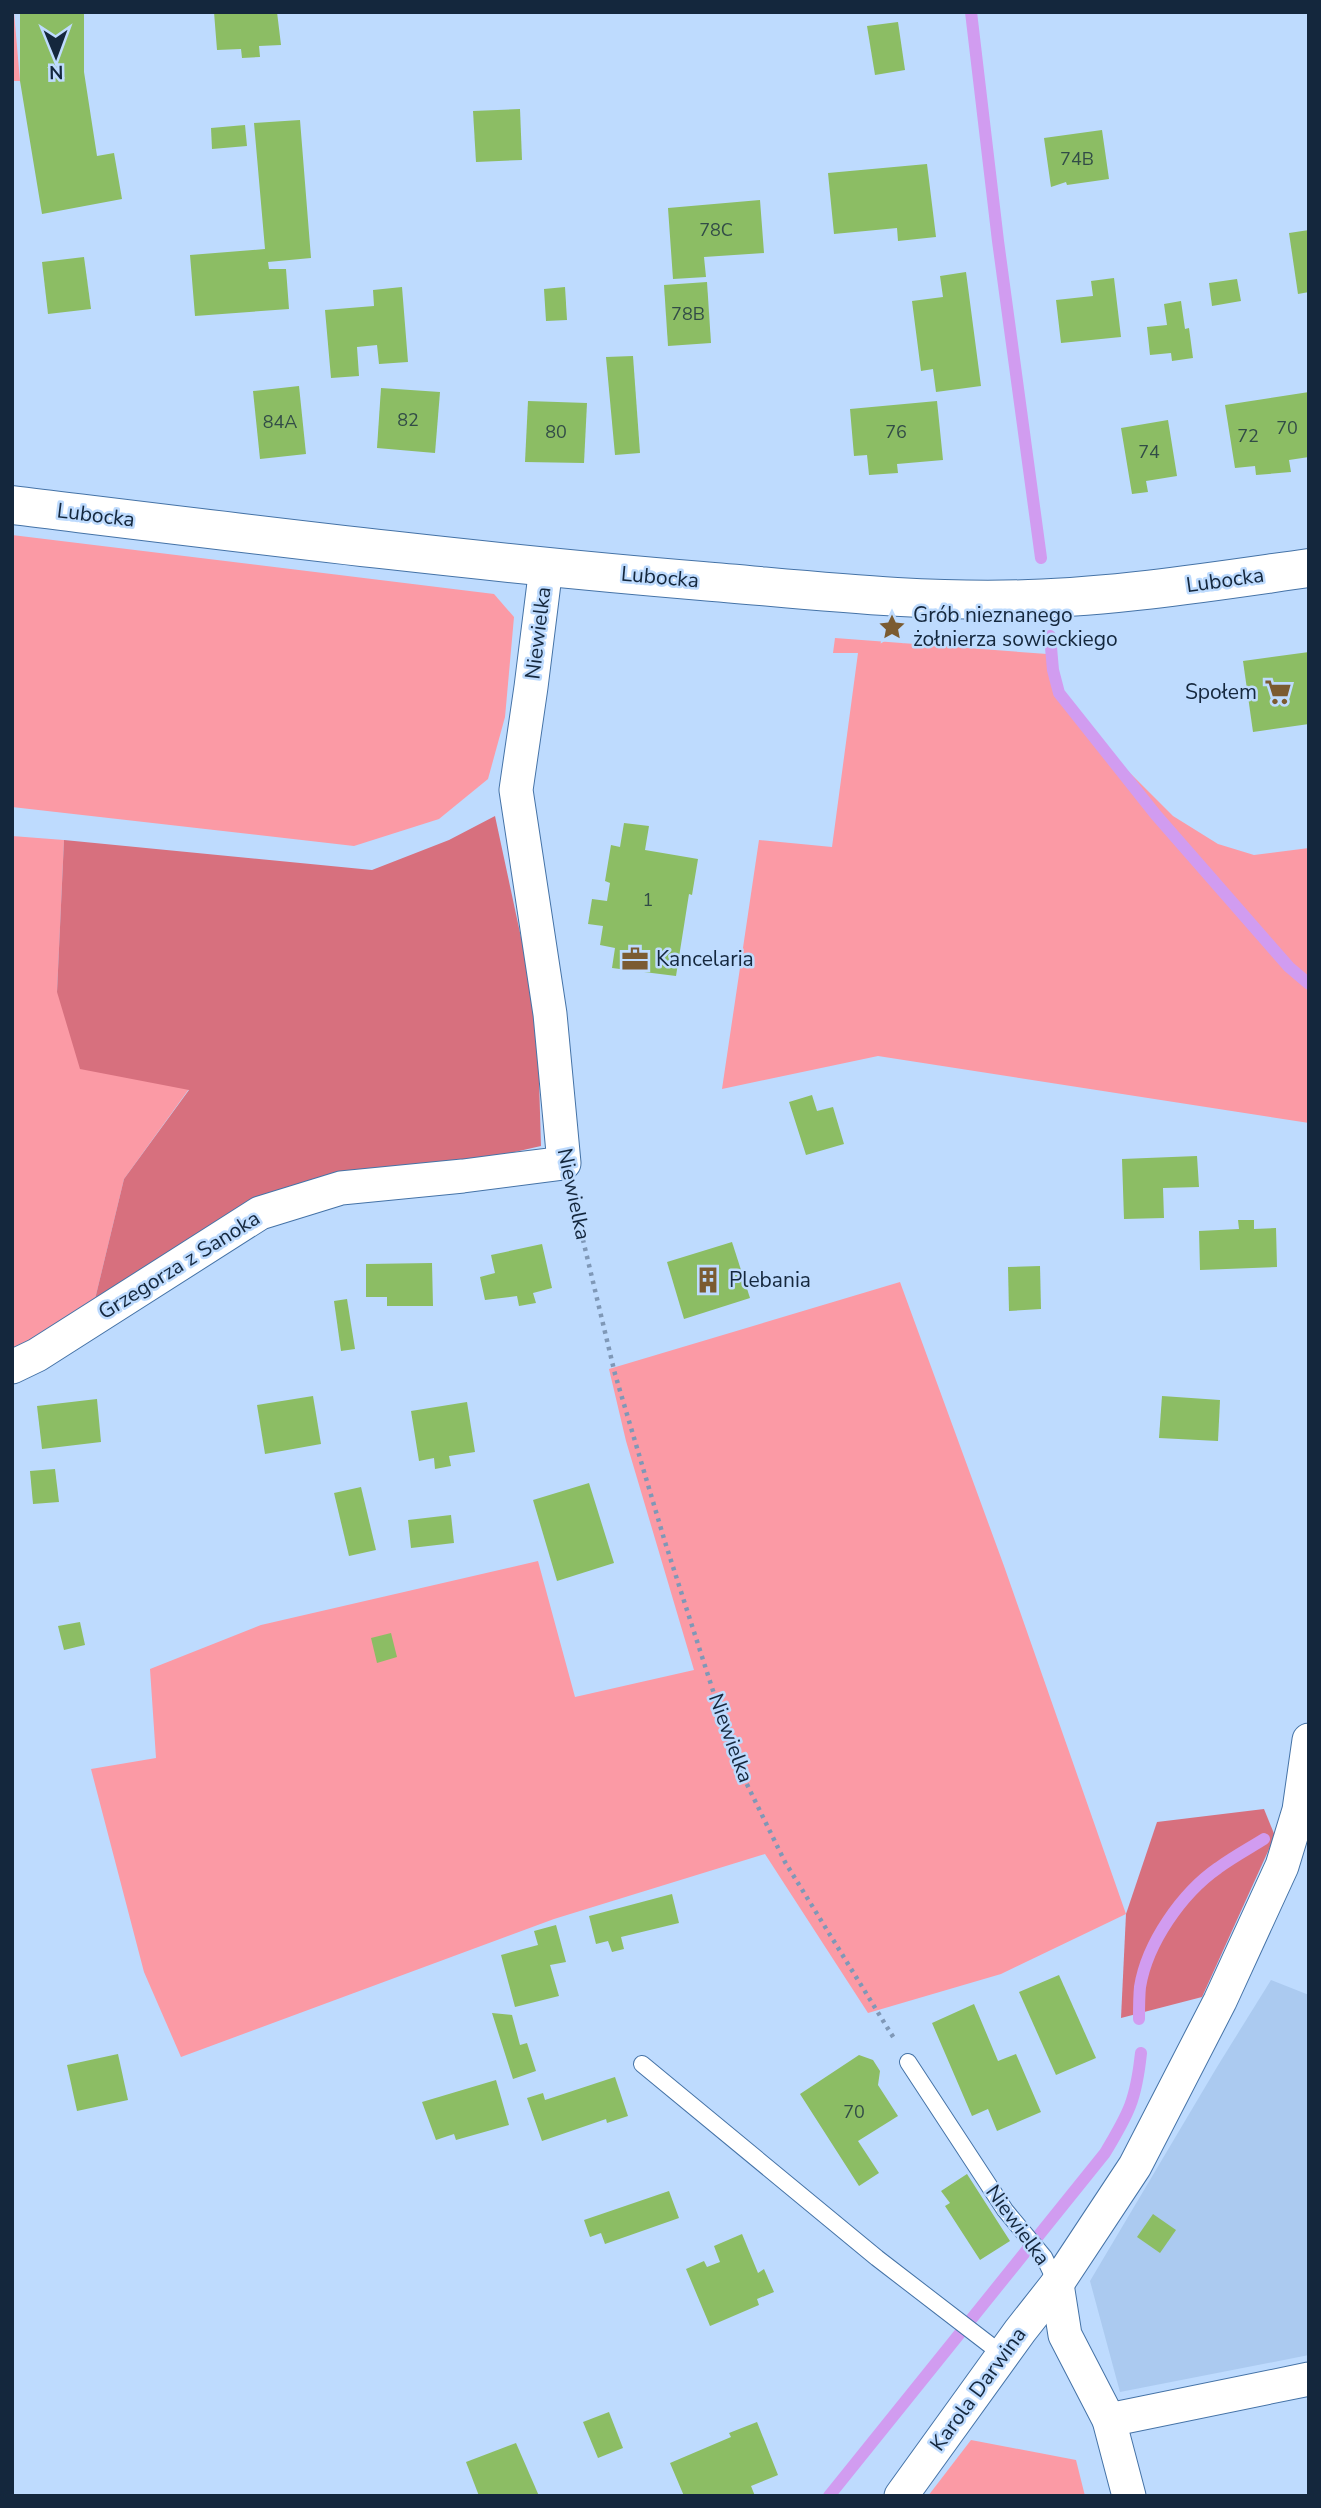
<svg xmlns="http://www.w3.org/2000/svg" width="1321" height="2508" viewBox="0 0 1321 2508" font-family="'Nunito Sans',sans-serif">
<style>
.built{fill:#abcaf0}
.green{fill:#fb9aa5}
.forest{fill:#d7707e}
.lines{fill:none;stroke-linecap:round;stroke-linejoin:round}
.stream{stroke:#d19cf0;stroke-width:12}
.building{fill:#8cbd64}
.lane-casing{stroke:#4573a7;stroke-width:18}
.street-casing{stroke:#4573a7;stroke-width:35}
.secondary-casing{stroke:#4573a7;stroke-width:40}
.path{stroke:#7f98b7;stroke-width:4.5;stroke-dasharray:3.5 5;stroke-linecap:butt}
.lane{stroke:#fff;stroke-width:16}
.street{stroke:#fff;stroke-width:33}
.secondary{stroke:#fff;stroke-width:38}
.labels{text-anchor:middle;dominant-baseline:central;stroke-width:5;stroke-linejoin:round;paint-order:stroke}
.number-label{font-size:18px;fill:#324c47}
.street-label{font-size:21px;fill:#14273d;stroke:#bedbfe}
.poi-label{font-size:21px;fill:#14273d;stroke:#bedbfe;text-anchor:start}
</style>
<rect width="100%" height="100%" fill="#bedbfe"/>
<polygon class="built" points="1271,1980 1309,1995 1309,2355 1120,2392 1090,2281 1217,2067"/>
<g class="green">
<polygon points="12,12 14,12 20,81 12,81"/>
<polygon points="12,535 494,594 514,617 505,717 488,779 439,819 354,846 12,807"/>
<polygon points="835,638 1047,654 1050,681 1059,693 1091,734 1173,816 1218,844 1254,855 1309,848 1309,1123 878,1056 722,1089 759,840 832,847 858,653 833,653"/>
<polygon points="12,836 64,840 57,992 189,1089 124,1179 90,1320 12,1358"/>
<polygon points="900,1282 1004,1566 1126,1914 1001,1974 868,2013 765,1854 554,1919 181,2057 144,1972 91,1769 156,1758 150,1669 261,1625 538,1561 575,1697 694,1670 626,1441 609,1369"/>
<polygon points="971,2440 1076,2460 1085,2496 928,2496"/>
</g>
<g class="forest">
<polygon points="495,816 537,1012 541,1146 293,1203 90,1320 124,1179 189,1090 80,1069 57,992 64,840 372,870 449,840"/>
<polygon points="1264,1809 1275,1836 1202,1997 1121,2018 1126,1914 1157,1822"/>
</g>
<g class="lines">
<g class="stream">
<polyline points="971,12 998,241 1041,558"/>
<polyline points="1050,636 1053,670 1059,693 1156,815 1289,967 1309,984"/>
<path d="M 1139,2019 C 1139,2008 1139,1997 1140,1987 C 1147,1943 1182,1893 1218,1868 C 1233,1857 1248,1849 1264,1839"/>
<path d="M 829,2496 L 1105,2153 C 1129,2113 1136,2100 1141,2053"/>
</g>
</g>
<g class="building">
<polygon points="20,12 84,12 84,72 97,156 114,153 122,199 42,214 20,81"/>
<polygon points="214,12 277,12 281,45 259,46 260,57 242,58 241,49 217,50"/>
<polygon points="898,22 905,70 875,75 867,26"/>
<polygon points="520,109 522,160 476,162 473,111"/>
<polygon points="300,120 311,258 268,262 269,269 286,269 289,309 195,316 190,255 265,249 254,123"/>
<polygon points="245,125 247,146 212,149 211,128"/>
<polygon points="1102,130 1109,179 1067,185 1066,182 1051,187 1044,138"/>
<polygon points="927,164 936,237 898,241 897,228 834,234 828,173"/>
<polygon points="760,200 764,253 704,257 706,277 673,279 668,208"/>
<polygon points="1309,230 1309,292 1298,294 1289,233"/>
<polygon points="84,257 91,309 48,314 42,262"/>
<polygon points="966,272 981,386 936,392 933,369 921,371 912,301 943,297 940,276"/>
<polygon points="1114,278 1121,337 1061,343 1056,300 1093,296 1091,281"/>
<polygon points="1237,279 1241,301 1212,306 1209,283"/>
<polygon points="707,282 711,343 668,346 664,285"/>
<polygon points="402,287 408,362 379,364 377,345 357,347 359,376 331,378 325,310 374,306 373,290"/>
<polygon points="565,287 567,320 546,321 544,289"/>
<polygon points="1181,301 1185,329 1189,328 1193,358 1172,361 1171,353 1150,355 1147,327 1167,325 1164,304"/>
<polygon points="633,356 640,453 615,455 606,357"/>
<polygon points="299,386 306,454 260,459 253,391"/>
<polygon points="381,388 440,392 435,453 377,448"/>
<polygon points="1309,392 1309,457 1289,460 1291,472 1256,475 1255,466 1235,468 1225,405"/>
<polygon points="528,401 587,403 584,463 525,462"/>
<polygon points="937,401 943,460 897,464 898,473 869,475 867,455 854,456 850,409"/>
<polygon points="1168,420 1177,476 1146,481 1148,492 1132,494 1121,428"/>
<polygon points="1309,652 1309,724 1253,732 1243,661"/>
<polygon points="624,823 649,826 645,850 698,859 692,895 689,894 676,976 612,968 615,948 600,945 603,926 588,924 592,899 607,901 610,883 605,881 611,845 620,847"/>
<polygon points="812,1095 817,1111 833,1107 844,1144 806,1155 789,1102"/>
<polygon points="1197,1156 1199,1187 1163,1188 1164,1218 1124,1219 1122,1159"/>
<polygon points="1238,1220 1254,1220 1254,1229 1276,1228 1277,1267 1200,1270 1199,1231 1239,1229"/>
<polygon points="732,1242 750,1298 684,1319 667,1262"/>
<polygon points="542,1244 552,1288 533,1293 536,1303 519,1306 517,1296 485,1300 480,1277 495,1273 491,1255"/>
<polygon points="432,1263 433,1306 387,1306 387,1297 366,1297 366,1264"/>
<polygon points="1040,1266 1041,1309 1009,1311 1008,1267"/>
<polygon points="347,1299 355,1349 341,1351 334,1301"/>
<polygon points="313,1396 321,1444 265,1454 257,1405"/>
<polygon points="1162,1396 1220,1400 1218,1441 1159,1438"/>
<polygon points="97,1399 101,1442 42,1449 37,1406"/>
<polygon points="467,1402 475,1452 449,1456 451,1466 435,1469 434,1458 419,1461 411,1411"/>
<polygon points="55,1469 59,1502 33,1504 30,1471"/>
<polygon points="589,1483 614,1563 557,1581 533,1500"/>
<polygon points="361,1487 376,1550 349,1556 334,1493"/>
<polygon points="451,1515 454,1543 411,1548 408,1520"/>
<polygon points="80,1622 85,1645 64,1650 58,1626"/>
<polygon points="391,1633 397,1657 377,1663 371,1638"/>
<polygon points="672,1894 679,1923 621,1937 624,1949 612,1952 608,1941 596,1944 589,1916"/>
<polygon points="556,1925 566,1962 550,1965 559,1996 515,2007 501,1955 538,1945 534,1931"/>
<polygon points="1059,1975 1096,2058 1056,2075 1019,1992"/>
<polygon points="974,2004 998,2061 1016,2054 1041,2112 997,2131 988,2109 972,2116 932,2023"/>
<polygon points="492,2013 512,2015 520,2045 527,2043 536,2071 513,2079"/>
<polygon points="118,2054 128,2100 77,2111 67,2065"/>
<polygon points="859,2055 873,2060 880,2071 878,2085 898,2116 858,2141 879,2173 859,2186 800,2094"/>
<polygon points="615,2077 628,2116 607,2123 606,2119 542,2141 527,2098 543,2093 545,2100"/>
<polygon points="496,2080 509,2125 456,2140 454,2134 436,2140 422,2102"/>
<polygon points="967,2174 1010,2241 980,2260 945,2206 950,2203 941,2191"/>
<polygon points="669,2191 679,2218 605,2244 601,2233 590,2237 584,2220"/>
<polygon points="1153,2214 1176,2230 1160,2253 1137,2237"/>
<polygon points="742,2234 758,2273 764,2269 774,2292 757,2299 759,2305 710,2326 686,2269 704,2261 707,2267 720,2262 714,2246"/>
<polygon points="609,2412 623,2448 598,2458 583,2422"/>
<polygon points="757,2422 778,2475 751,2486 755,2496 684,2496 670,2463 731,2437 729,2433"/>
<polygon points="516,2443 539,2496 479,2496 466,2462"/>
</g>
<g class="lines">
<g class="lane-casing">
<g id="lane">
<polyline points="908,2062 1005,2210 1044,2257 1057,2284"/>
<polyline points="642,2064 877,2258 1003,2355"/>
</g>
</g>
<g class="street-casing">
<g id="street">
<polyline points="12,1367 37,1355 260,1213 341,1188 463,1176 564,1163 550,1014 516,790 531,687 546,567"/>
<polyline points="1057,2284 1065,2335 1109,2420 1129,2496"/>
<polyline points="1109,2420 1309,2379"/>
<polyline points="901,2496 1020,2331 1057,2284 1135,2166 1220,2001 1282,1866 1299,1810 1309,1740"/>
</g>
</g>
<g class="secondary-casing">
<path id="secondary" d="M 12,505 C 242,533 471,562 702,581 C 811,590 920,603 1029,599 C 1123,596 1216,581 1309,568"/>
</g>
<polyline class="path" points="573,1198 615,1374 665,1542 736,1762 785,1862 895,2040"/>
<use href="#lane" class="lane"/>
<use href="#street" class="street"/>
<use href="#secondary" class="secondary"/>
</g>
<defs>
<g id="sight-bare" transform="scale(2.1)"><path d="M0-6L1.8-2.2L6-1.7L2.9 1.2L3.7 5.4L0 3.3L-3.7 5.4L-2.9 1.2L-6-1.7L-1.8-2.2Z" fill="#7b5b31" stroke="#bedbfe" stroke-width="2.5" paint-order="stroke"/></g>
<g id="supermarket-bare" transform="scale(2.1)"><path d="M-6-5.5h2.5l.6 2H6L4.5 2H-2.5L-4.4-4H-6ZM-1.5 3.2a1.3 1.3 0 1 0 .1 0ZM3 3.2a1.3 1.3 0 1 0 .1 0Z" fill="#7b5b31" stroke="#bedbfe" stroke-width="2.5" paint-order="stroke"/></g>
<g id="office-bare" transform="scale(2.1)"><path d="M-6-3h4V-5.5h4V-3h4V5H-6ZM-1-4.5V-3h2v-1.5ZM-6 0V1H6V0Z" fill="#7b5b31" stroke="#bedbfe" stroke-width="2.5" paint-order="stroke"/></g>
<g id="building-bare" transform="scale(2.1)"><path d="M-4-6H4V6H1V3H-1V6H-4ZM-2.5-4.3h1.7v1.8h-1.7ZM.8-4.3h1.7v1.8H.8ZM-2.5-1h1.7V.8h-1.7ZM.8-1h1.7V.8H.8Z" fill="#7b5b31" stroke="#bedbfe" stroke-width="2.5" paint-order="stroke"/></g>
</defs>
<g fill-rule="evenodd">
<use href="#sight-bare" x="892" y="627"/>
<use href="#supermarket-bare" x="1278" y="692"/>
<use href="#office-bare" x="635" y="959"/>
<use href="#building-bare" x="708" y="1280"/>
</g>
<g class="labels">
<g class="number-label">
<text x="1077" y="159">74B</text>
<text x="716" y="230">78C</text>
<text x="688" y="314">78B</text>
<text x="408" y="420">82</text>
<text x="280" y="422">84A</text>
<text x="1287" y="428">70</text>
<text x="556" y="432">80</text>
<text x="896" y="432">76</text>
<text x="1248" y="436">72</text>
<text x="1149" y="452">74</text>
<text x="648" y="900">1</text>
<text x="854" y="2112">70</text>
</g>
<g class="street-label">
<text transform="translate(96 515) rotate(7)">Lubocka</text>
<text transform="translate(660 577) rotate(5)">Lubocka</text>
<text transform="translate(1225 580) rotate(-8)">Lubocka</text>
<text transform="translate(538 633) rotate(-83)">Niewielka</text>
<text transform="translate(574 1194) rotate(78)">Niewielka</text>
<text transform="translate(179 1265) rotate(-32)">Grzegorza z Sanoka</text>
<text transform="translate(731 1738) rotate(70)">Niewielka</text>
<text transform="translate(1018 2225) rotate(54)">Niewielka</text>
<text transform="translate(978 2389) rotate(-54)">Karola Darwina</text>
</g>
<g class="poi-label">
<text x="913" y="615">Grób nieznanego<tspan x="913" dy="24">żołnierza sowieckiego</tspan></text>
<text x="1257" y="692" text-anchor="end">Społem</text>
<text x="656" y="959">Kancelaria</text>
<text x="729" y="1280">Plebania</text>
</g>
</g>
<rect width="1321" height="2508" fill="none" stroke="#14273d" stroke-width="28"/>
<g transform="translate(56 56) rotate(179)" stroke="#bedbfe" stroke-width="5" paint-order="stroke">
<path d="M0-5L12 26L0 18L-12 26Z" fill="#14273d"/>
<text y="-10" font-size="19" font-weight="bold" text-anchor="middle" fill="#14273d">N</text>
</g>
</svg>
